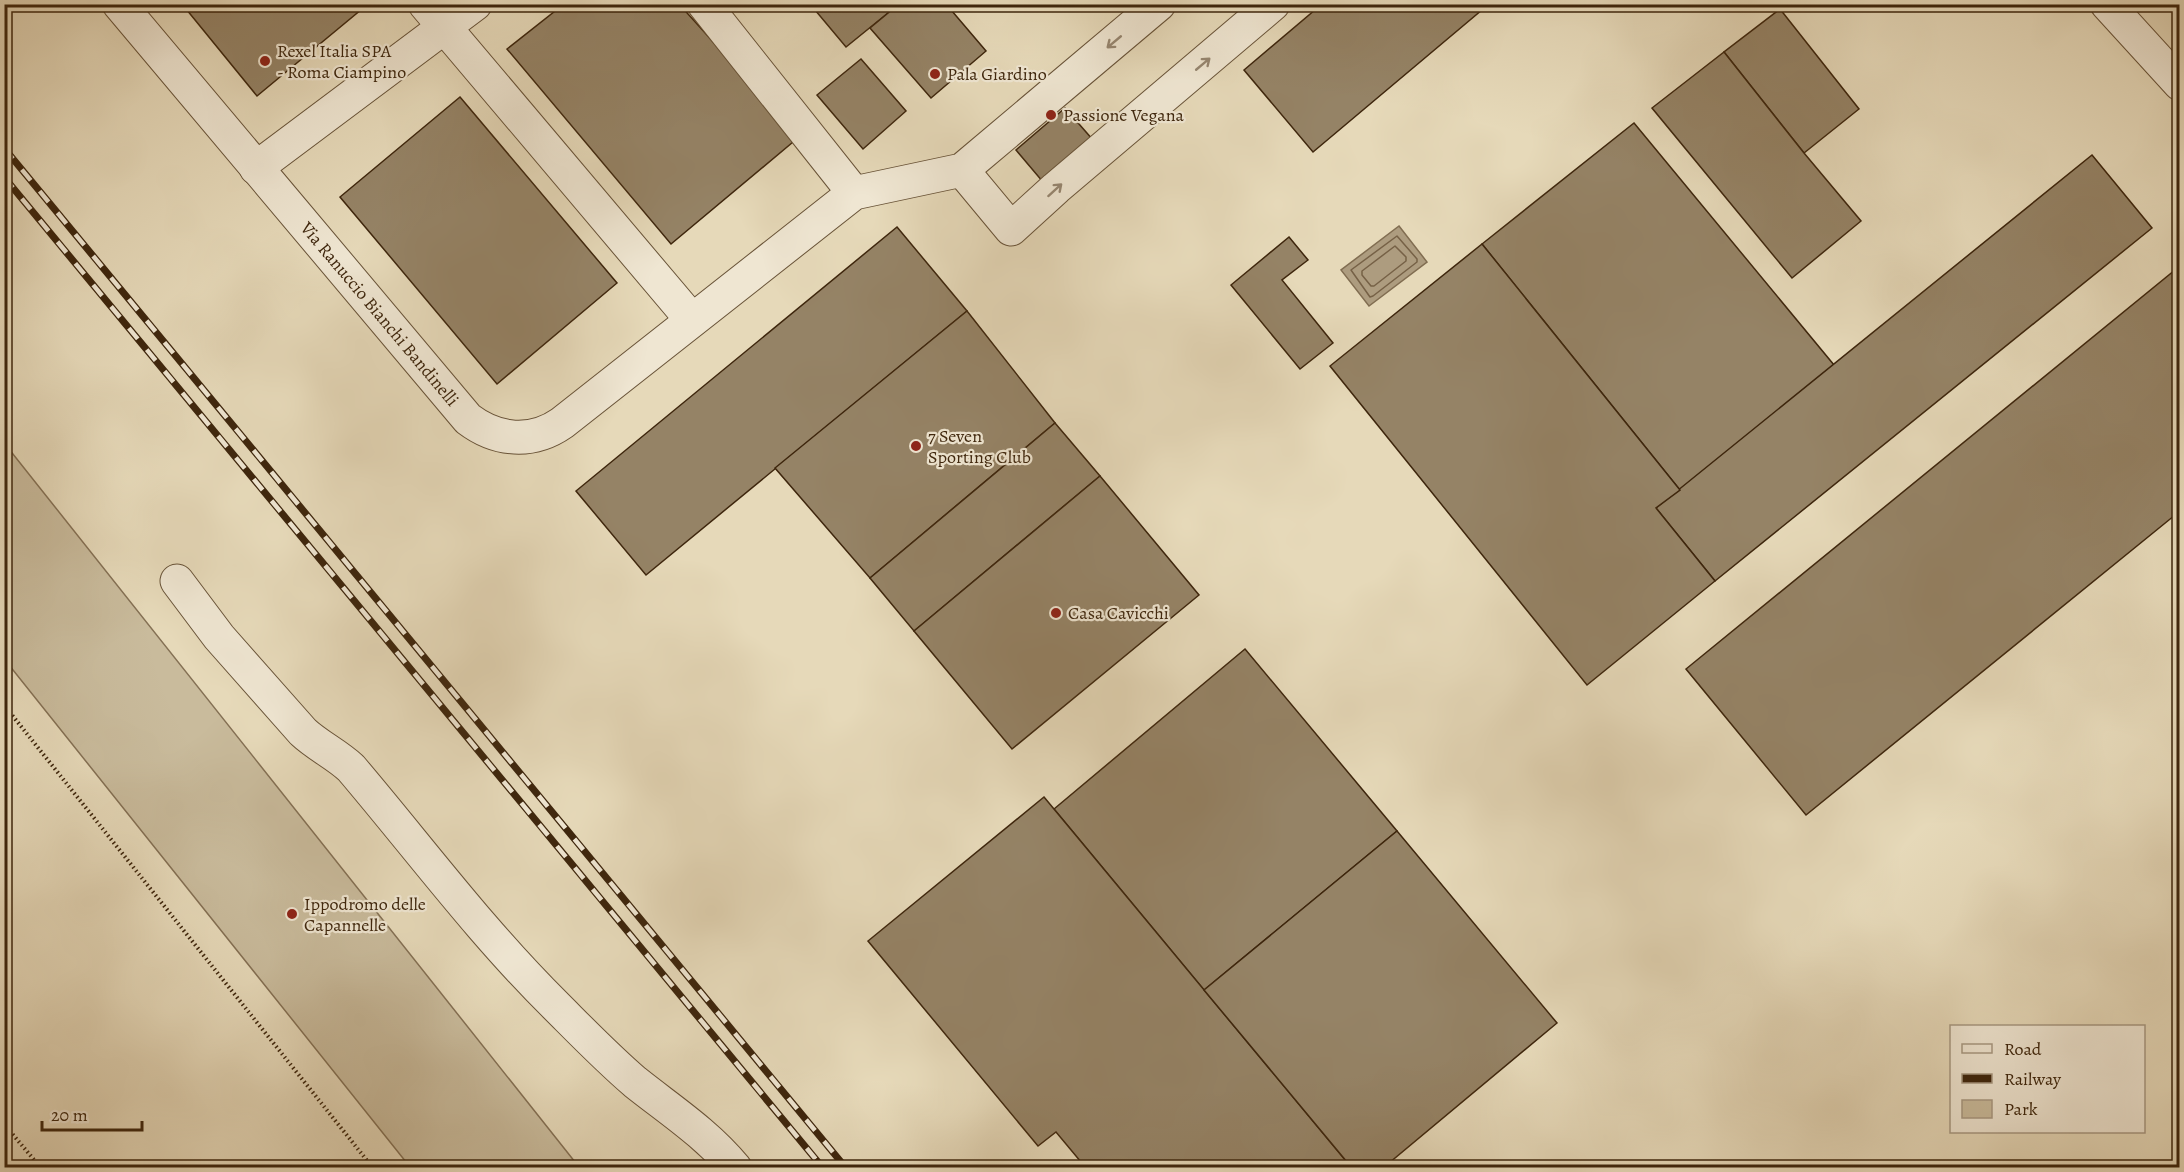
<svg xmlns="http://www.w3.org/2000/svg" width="2184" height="1172" viewBox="0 0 2184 1172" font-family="Alegreya,serif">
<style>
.green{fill:#c9bb9c;stroke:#847054;stroke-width:1.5}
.water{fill:#ad9c7f;stroke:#816d51;stroke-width:1.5}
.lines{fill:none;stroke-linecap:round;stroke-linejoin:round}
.shore{stroke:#766146;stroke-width:1.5}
.building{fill:#958366;stroke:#3e260d;stroke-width:1.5}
.minor-casing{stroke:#685338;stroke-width:35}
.path{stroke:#3e260d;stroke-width:4;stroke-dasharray:1.5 3;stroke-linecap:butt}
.minor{stroke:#efe6d2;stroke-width:33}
.rail-casing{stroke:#3e260d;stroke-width:7}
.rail{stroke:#efe6d2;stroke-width:4.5;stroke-dasharray:14;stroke-linecap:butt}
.oneway{stroke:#968670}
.poi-dot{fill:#8f2418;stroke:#efe6d2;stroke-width:2}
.labels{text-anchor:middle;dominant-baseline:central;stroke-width:4.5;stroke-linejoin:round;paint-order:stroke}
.poi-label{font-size:18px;fill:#3e260d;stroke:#efe6d2;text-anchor:start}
.street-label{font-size:18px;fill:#3e260d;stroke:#efe6d2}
</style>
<rect width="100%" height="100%" fill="#e6d9b9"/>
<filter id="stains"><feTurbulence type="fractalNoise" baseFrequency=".00333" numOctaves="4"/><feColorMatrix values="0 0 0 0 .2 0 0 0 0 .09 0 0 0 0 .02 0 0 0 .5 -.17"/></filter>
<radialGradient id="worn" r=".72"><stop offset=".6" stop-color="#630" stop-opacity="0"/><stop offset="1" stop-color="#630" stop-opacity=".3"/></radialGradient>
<polygon class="green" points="4,444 5,444 579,1167 410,1167 5,660"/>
<polygon class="water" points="1399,226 1427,262 1369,306 1341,270"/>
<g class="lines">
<g class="shore">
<polygon points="1397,236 1417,259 1417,262 1373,296 1370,297 1351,270"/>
<polygon points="1395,246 1406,257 1406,261 1374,286 1371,286 1362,275 1362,271"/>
</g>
</g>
<g class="building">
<polygon points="182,4 368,4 257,96"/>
<polygon points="564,4 679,4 799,137 671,244 507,49"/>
<polygon points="810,4 899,4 846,47"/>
<polygon points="899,4 946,4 986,51 931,98 870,28"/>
<polygon points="1322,4 1489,4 1313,152 1244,70"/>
<polygon points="1780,9 1859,109 1804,153 1724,52"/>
<polygon points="1724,52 1804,153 1861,221 1792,278 1652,108"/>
<polygon points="861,59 906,111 863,149 817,95"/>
<polygon points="460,97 617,283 497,384 340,197"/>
<polygon points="1065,108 1093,140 1043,182 1016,150"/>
<polygon points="1634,123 1834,365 1680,490 1482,244"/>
<polygon points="2092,155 2152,228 1715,581 1656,508"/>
<polygon points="897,227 967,311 646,575 576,491"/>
<polygon points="1289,237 1308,260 1282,280 1333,343 1300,369 1231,285"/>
<polygon points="1482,244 1680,490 1656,508 1715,581 1587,685 1330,366"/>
<polygon points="2175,270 2180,275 2180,511 1806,815 1686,669"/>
<polygon points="967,311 1055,423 870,578 775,468"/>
<polygon points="1055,423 1100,476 914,631 870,578"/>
<polygon points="1100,476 1199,595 1012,749 914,631"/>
<polygon points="1245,649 1397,831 1204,990 1054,809"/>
<polygon points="1044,797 1346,1161 1338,1168 1086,1168 1056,1132 1038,1146 868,941"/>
<polygon points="1397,831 1557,1023 1383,1168 1352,1168 1204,990"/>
</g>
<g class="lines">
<g class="minor-casing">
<g id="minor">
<path id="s1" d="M 119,4 L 468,419 C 497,441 532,444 562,423 L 854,193 L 962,170 L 1159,4"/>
<polyline points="425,4 692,320"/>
<polyline points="704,4 854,193"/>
<polyline points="2107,4 2180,84"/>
<polyline points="256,168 475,4"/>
<polyline points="962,170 1011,229 1056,188 1273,4"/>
<path d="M 177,581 L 219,637 L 303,732 C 318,746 336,754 351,768 C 419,848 481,932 556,1006 C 582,1032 607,1058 635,1082 C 670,1110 706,1133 735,1168"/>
</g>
</g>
<g class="path">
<polyline points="4,705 373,1168"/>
<polyline points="4,1124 41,1168"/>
</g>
<use href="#minor" class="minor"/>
<g class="rail-casing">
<g id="rail">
<polyline points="4,148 846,1168"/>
<polyline points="4,177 823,1168"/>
</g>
</g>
<use href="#rail" class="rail"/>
</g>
<defs><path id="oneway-shaft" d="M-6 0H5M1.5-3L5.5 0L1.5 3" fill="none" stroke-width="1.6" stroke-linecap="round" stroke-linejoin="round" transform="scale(1.5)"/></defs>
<g class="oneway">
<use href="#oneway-shaft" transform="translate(1114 42) rotate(140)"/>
<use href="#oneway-shaft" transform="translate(1203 64) rotate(-40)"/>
<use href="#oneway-shaft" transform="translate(1055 190) rotate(-42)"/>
</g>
<g class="poi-dot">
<circle cx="265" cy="61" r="6"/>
<circle cx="935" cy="74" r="6"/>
<circle cx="1051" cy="115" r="6"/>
<circle cx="916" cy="446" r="6"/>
<circle cx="1056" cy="613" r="6"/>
<circle cx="292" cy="914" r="6"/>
</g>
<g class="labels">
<g class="poi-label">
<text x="277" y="51">Rexel Italia SPA<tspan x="277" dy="21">- Roma Ciampino</tspan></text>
<text x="947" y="74">Pala Giardino</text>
<text x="1063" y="115">Passione Vegana</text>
<text x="928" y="436">7 Seven<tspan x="928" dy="21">Sporting Club</tspan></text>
<text x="1068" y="613">Casa Cavicchi</text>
<text x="304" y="904">Ippodromo delle<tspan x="304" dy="21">Capannelle</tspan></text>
</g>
<g class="street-label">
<text stroke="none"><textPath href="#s1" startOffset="405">Via Ranuccio Bianchi Bandinelli</textPath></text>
</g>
</g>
<rect width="2184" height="1172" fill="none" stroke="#e6d9b9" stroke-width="24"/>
<rect x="6" y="6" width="2172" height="1160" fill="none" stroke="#3e260d" stroke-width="3"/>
<rect x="12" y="12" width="2160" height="1148" fill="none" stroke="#3e260d" stroke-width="1.5"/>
<rect x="1950" y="1025" width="195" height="108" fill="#efe6d2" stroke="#a89983" stroke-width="1.5"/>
<rect x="1962" y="1044" width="30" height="9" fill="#efe6d2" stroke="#a89983" stroke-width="1.5"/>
<text x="2004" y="1055" font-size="18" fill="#3e260d">Road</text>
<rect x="1962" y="1074" width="30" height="9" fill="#3e260d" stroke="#a89983" stroke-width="1.5"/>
<text x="2004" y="1085" font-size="18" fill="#3e260d">Railway</text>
<rect x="1962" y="1100" width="30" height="18" fill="#c9bb9c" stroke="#a89983" stroke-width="1.5"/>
<text x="2004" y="1115" font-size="18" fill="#3e260d">Park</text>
<path d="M42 1121v9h100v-9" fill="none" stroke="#3e260d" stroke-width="3"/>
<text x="51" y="1121" font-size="18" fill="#3e260d" stroke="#efe6d2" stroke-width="4.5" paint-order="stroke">20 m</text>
<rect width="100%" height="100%" filter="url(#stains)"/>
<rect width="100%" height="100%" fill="url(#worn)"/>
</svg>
